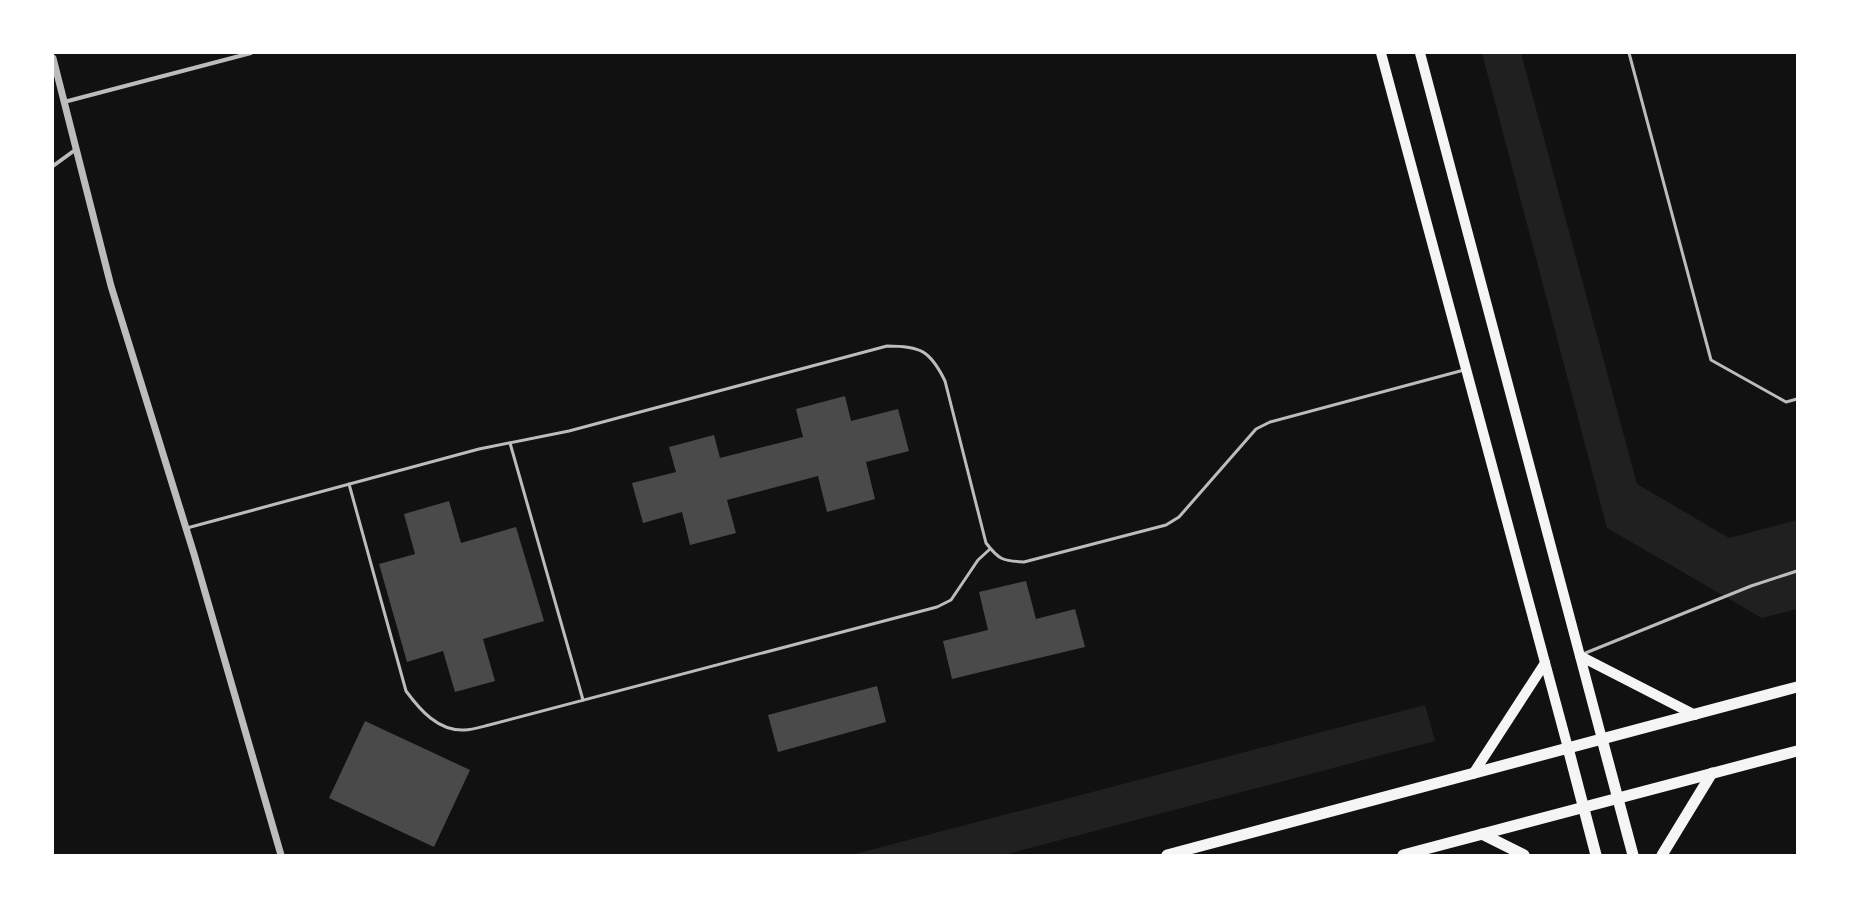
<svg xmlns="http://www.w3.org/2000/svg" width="1850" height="908" viewBox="0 0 1850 908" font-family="'Zilla Slab',serif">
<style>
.green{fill:#202020}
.building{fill:#4a4a4a}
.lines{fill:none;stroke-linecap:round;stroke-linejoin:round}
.service{stroke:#bcbcbc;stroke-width:3}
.minor{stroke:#bcbcbc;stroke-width:4}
.tertiary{stroke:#bcbcbc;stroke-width:7}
.primary{stroke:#f5f5f5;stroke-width:10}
.trunk{stroke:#f5f5f5;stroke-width:11}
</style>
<rect width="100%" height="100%" fill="#111"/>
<g class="green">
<polygon points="1482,53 1521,53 1637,484 1729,538 1797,520 1797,609 1762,618 1607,528"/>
<polygon points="1425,705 1435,741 1004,855 851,855"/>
</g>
<g class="building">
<polygon points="845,396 851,421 898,409 909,451 866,462 875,499 827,512 818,476 727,500 736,533 690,545 682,512 643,523 632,483 676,472 669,447 714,435 720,458 803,437 796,409"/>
<polygon points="449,501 461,543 516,527 544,621 483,639 495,681 455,692 443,651 407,662 379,564 415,554 404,514"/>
<polygon points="1026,581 1036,619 1075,609 1085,647 952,679 943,641 988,630 979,592"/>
<polygon points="877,686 886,722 778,752 768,715"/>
<polygon points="365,721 470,770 434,847 329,798"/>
</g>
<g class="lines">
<g class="service">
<polyline points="1629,53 1711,360 1786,402 1797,399"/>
<polyline points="510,443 583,700"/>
<path d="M 349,484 L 406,691 C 420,710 438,731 464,730 C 472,730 481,727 489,725 L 937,607 L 951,600 L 978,560 L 990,549"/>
<path d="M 187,528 L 479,449 L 569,431 L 887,346 C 920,346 930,350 945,381 L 986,543 C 999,560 1003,561 1024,562 L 1166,525 L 1179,517 L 1256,429 L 1270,422 L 1464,370"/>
<polyline points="1583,654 1751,586 1797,571"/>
</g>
<g class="minor">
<polyline points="64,102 251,53"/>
<polyline points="53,166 75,150"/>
</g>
<polyline class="tertiary" points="53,58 111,286 194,554 281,855"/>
<g class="primary">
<polyline points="1381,53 1568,748"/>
<polyline points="1420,53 1602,739"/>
<polyline points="1580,656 1695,715"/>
<polyline points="1473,774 1545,663"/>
</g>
<g class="trunk">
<polyline points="1602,739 1633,855"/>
<polyline points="1568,748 1596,855"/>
<polyline points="1482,834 1524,855"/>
<polyline points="1167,855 1797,687"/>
<polyline points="1403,855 1797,751"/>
<polyline points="1662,855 1712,773"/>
</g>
</g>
<rect width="1850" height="908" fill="none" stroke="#ffffff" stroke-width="108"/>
</svg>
